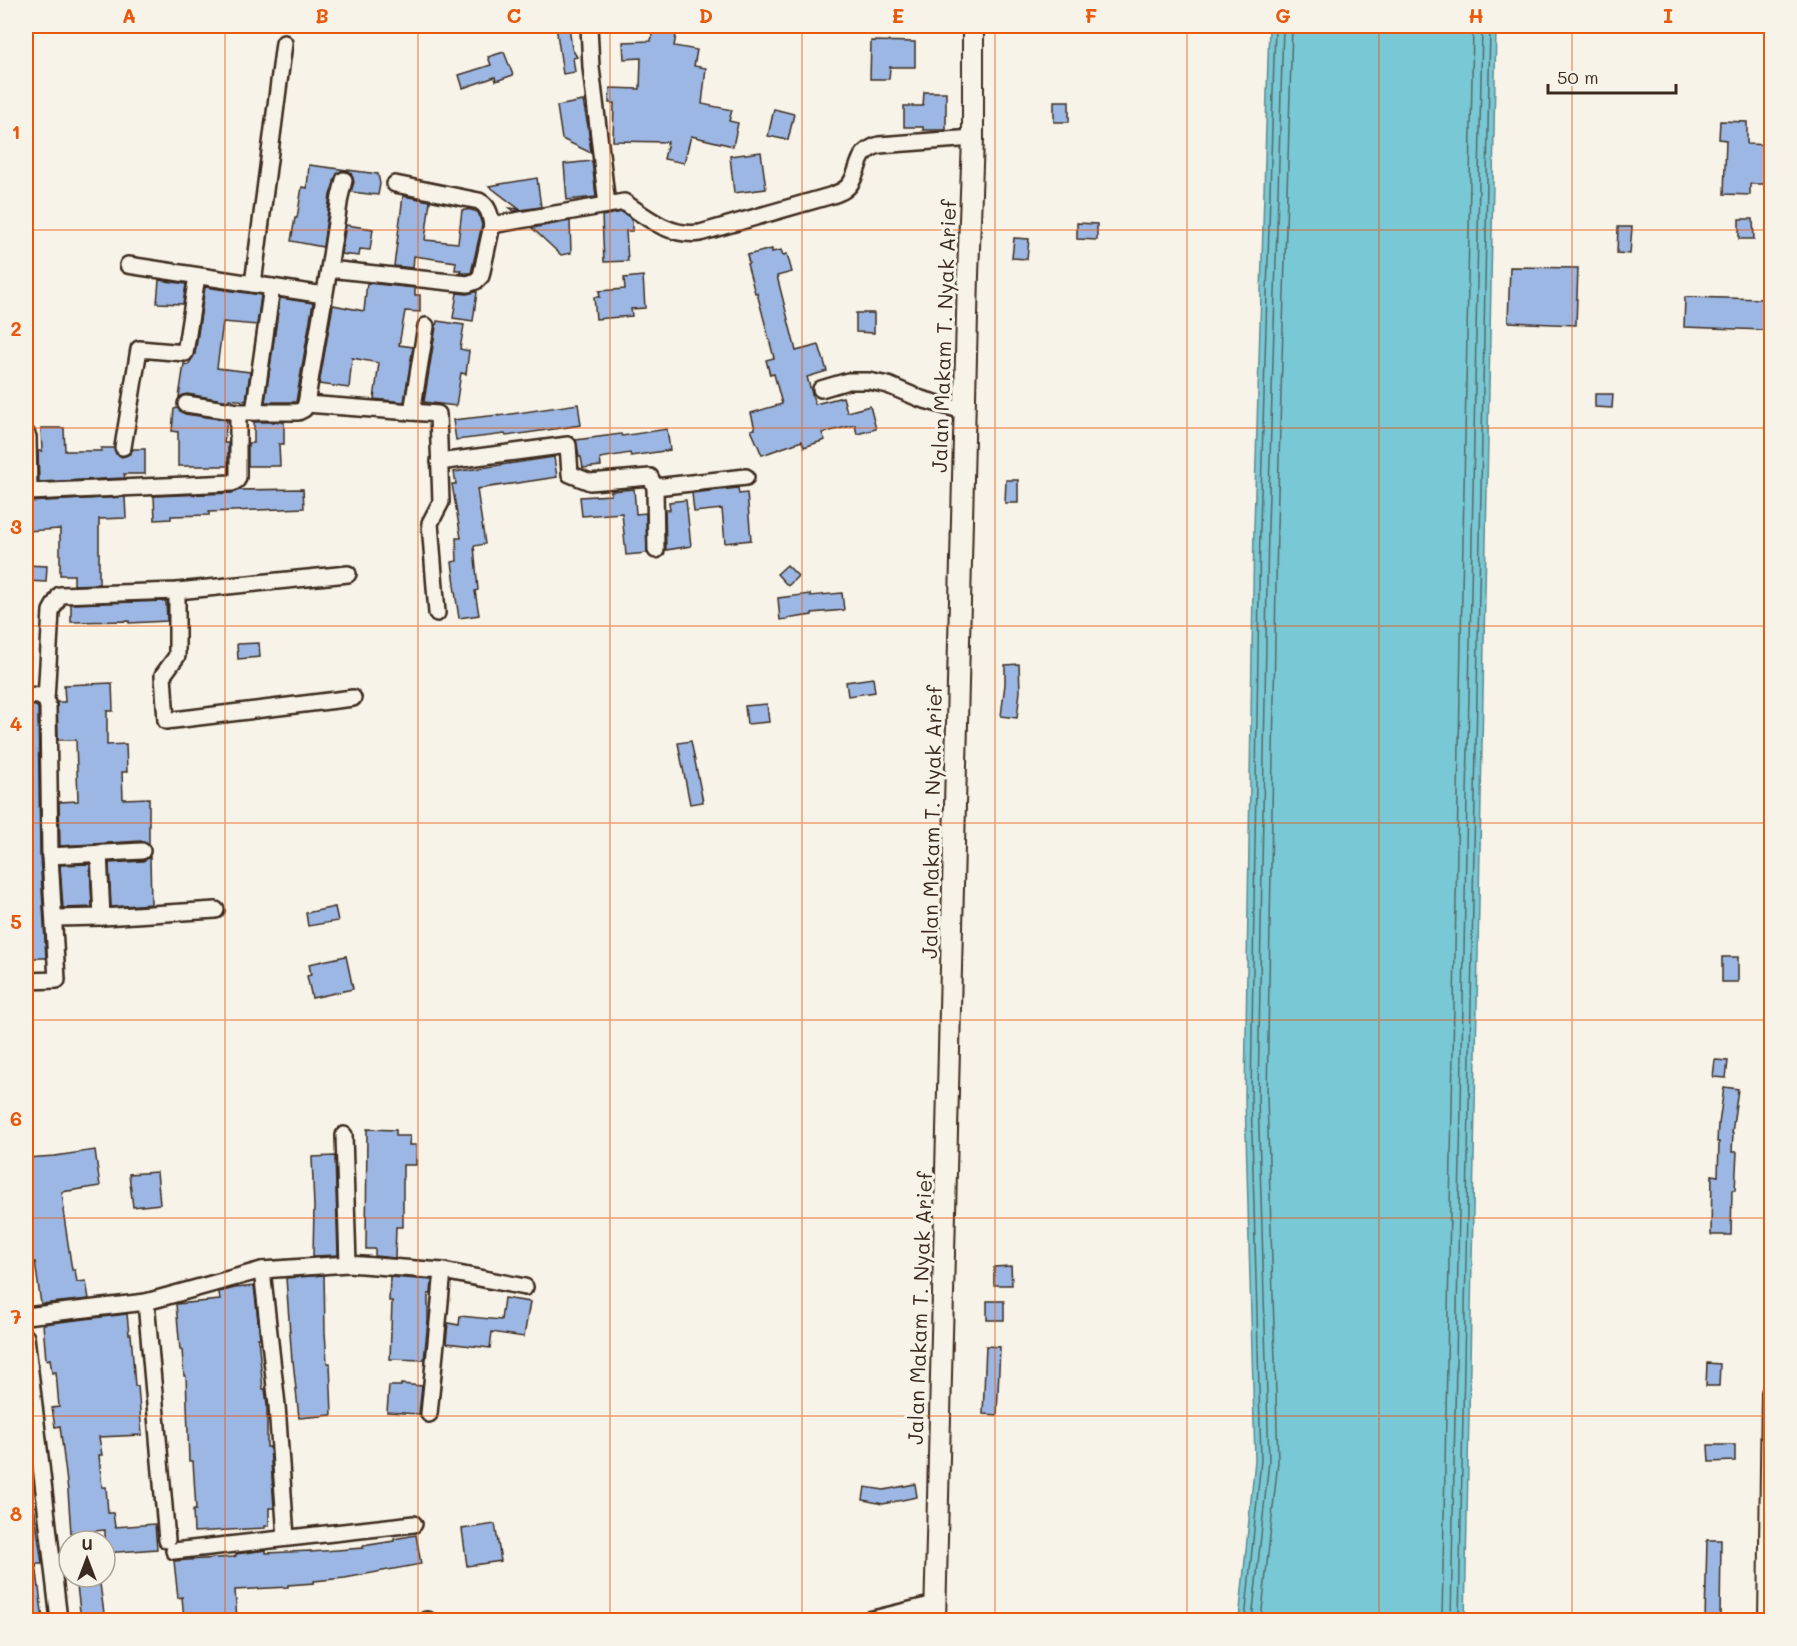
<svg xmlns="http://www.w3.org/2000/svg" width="1797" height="1646" viewBox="0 0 1797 1646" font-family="Mali,sans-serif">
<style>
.water{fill:#79c8d5;stroke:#60898c;stroke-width:1.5}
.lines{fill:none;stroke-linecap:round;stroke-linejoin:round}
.shore{stroke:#546967;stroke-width:1.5}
.building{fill:#9cb7e3;stroke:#3b2a1e;stroke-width:1.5}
.minor-casing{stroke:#3b2a1e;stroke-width:20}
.tertiary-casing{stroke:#3b2a1e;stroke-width:24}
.minor{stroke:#f7f3e8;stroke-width:15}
.tertiary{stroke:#f7f3e8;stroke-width:20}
.grid{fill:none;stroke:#e8590c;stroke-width:1.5;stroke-opacity:0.55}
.labels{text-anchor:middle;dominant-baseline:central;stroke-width:6;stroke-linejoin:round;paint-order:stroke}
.street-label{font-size:21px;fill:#3b2a1e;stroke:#f7f3e8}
.neatline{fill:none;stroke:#e8590c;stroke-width:2}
.grid-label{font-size:20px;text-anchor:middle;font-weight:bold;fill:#e8590c}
</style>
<rect width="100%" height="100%" fill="#f7f3e8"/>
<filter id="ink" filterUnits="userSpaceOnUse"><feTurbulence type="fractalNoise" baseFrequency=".0167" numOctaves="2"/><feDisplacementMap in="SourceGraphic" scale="12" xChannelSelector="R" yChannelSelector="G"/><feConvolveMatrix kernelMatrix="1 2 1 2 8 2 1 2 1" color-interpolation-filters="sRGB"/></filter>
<g filter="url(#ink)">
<polygon class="water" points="1269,26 1496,26 1465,1620 1239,1620 1255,1460 1245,1097 1254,527"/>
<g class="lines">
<g class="shore">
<polyline points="1245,1620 1261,1460 1251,1097 1260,527 1275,26"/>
<polyline points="1252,1620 1269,1461 1258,1097 1268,527 1283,26"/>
<polyline points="1261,1620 1278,1461 1267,1097 1277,527 1292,26"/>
<polyline points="1442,1620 1473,26"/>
<polyline points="1451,1620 1482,26"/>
<polyline points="1459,1620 1490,26"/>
</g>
</g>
<g class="building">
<polygon points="556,26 569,26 572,49 577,57 573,58 575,72 563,74"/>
<polygon points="653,27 677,30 674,46 697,50 694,66 706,68 702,104 732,110 729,121 738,123 733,146 691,136 684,163 664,159 668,142 613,141 614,103 609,103 610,88 640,89 641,58 624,59 623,42 651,41"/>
<polygon points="871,41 915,42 915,67 890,67 889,79 870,79"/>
<polygon points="504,52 513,75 496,81 495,77 463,88 459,75 491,65 488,57"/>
<polygon points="924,92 946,92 946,130 923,130 923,127 904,127 904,106 923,106"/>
<polygon points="583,101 588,126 591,153 562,139 557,106"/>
<rect x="1054" y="101" width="15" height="21"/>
<polygon points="774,109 794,114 788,140 768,136"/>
<polygon points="1720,121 1747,122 1747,144 1772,145 1772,184 1750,184 1750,195 1724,194 1726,140 1719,139"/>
<polygon points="761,152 766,189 734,193 730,156"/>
<polygon points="592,161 596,197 567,200 564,164"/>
<polygon points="309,165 378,174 380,184 378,195 351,192 354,182 351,173 346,170 341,171 337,174 330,195 323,247 291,241 295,218 297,218 302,187 307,188"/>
<polygon points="537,178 541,207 514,211 510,208 519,209 489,186"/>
<polygon points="403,196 430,201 425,240 458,243 462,210 467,210 467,209 478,212 482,225 471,273 460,273 461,270 455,270 456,262 414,256 413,268 394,266"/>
<polygon points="622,212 632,219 632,231 626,231 628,261 604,262 602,216"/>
<polygon points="1739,219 1753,219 1754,239 1739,239"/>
<polygon points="570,221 571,253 561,255 532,228"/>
<polygon points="1077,223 1097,224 1097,240 1077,239"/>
<polygon points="346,225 373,229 370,250 360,249 359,256 341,254"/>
<polygon points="1618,227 1632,227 1630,254 1617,253"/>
<polygon points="1014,238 1029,239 1027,259 1012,258"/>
<polygon points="772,249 772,252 781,250 783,255 787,254 792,272 777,276 796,351 819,345 827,371 807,377 815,404 843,397 847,412 870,406 876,429 857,434 855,425 822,433 825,440 804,447 802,441 762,455 751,430 755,429 751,413 782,404 774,374 770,375 766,360 774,358 757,293 755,293 747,264 749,263 747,255"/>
<polygon points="1510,267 1578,268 1576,325 1508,322"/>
<polygon points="643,276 645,308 631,309 632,316 596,319 594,297 600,297 599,291 625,289 624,278"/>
<polygon points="159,280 186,284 183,304 157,303"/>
<polygon points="367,283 415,288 415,295 420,295 420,312 405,311 399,345 413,347 404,402 374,399 379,363 352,358 349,388 319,384 333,305 364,311"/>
<polygon points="205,287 261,295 257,325 223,322 217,368 250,372 246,401 229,399 229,401 187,394 179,397 184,364 188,365 195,354"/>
<polygon points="475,292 477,292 473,321 453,318 457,293 467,294"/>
<polygon points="1685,297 1765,299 1764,330 1684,327"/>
<polygon points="280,298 313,303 296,402 265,402"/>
<polygon points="856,313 874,313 874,333 856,332"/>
<polygon points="437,321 464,325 460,349 469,351 466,374 461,373 456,406 424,402"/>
<polygon points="1595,394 1613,394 1612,408 1595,407"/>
<polygon points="578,404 581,425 506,436 505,434 456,440 453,420 498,415 498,416"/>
<polygon points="177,408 185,414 227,420 224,443 228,443 228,466 178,466 178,432 172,431 174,409"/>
<polygon points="254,422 284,422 284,444 279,444 280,466 248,466 248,443 254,443"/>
<polygon points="41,428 64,428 65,451 101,451 101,448 114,448 116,454 122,457 130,454 133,449 145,449 145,474 124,474 125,478 39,482 38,451 42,451"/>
<polygon points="667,429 670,450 631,456 630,453 600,458 601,466 583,468 581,457 579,457 576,440 621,434 622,436"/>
<polygon points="554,457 557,477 477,489 485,544 474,546 478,590 475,591 479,615 459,618 454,585 455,584 452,562 457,561 456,538 461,538 452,484 456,484 454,472"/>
<polygon points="1006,480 1018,480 1018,503 1005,503"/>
<polygon points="738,488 739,494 747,493 751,540 725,543 722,509 694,512 692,493"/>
<polygon points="303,489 304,508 209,512 209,515 171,516 171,519 155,520 154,496 232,493 239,490"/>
<polygon points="634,489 636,514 646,513 647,553 626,555 622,513 582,516 580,497 611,495 611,491"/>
<polygon points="125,497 126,518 99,519 99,584 74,585 74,575 60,575 60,529 26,531 26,502"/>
<polygon points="686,500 691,546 666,550 665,510 670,510 669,502"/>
<polygon points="26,565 47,566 46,582 26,581"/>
<polygon points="787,565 798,576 788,586 777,574"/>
<polygon points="842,593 844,610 812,613 812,615 780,620 778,598 810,594 810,596"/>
<polygon points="166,601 167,621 129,623 129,621 71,622 71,604"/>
<polygon points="259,643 260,657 238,659 237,644"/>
<polygon points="1019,664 1020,691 1017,718 1001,716 1005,684 1005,665"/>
<polygon points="873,678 875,692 848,696 846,682"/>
<polygon points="112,683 113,711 107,711 107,745 126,744 127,772 122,772 123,799 149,798 149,845 141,841 60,846 59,802 78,801 76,740 58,740 57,702 65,702 64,685"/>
<polygon points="767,704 769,722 747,724 745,706"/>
<polygon points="26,705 36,706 38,708 40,856 46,958 26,958"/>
<polygon points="691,741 703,802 690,804 678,743"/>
<polygon points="150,857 151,904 111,907 109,863 143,861"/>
<polygon points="90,864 92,907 63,908 60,865"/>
<polygon points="335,907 338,921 308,926 306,913"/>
<polygon points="346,956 353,989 312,998 307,976 311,975 309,964"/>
<rect x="1722" y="957" width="16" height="25"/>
<polygon points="1715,1060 1728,1061 1726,1078 1713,1077"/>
<polygon points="1724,1087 1738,1089 1732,1133 1733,1133 1732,1152 1737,1152 1735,1190 1732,1190 1731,1235 1711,1235 1712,1175 1718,1176 1719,1142 1717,1142 1718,1124 1719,1124"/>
<polygon points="367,1129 396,1130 396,1136 410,1136 409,1145 416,1145 416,1165 403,1165 403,1227 396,1227 395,1258 375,1256 375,1249 366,1249"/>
<polygon points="95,1150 100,1186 62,1192 64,1209 63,1210 72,1270 75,1270 77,1282 86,1281 89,1299 41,1304 35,1262 28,1262 26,1242 26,1158 55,1156"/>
<polygon points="335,1156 338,1255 313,1256 314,1207 312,1157"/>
<polygon points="157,1172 160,1204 133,1207 129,1174"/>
<polygon points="1011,1266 1012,1285 994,1285 994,1267"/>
<polygon points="324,1275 325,1332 327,1363 330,1363 332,1415 299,1418 293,1361 292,1361 286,1278"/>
<polygon points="390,1277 432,1280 431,1294 428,1294 428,1321 424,1360 390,1359 392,1301 389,1301"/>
<polygon points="254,1286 260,1338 258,1338 263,1389 265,1389 267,1405 267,1447 270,1447 274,1508 269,1508 269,1526 265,1526 265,1528 194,1532 193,1510 196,1510 193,1461 189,1461 186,1376 184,1376 182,1350 180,1350 176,1304 220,1300 219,1292 235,1288"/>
<polygon points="504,1298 530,1302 524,1337 492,1332 490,1348 446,1343 448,1323 459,1325 460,1316 501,1320"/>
<rect x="987" y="1301" width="17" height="19"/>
<polygon points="127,1314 129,1334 131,1334 135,1386 138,1386 142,1435 99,1437 102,1455 99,1455 102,1487 106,1487 108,1513 113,1513 115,1527 155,1524 157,1549 105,1553 105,1530 71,1533 68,1491 60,1426 55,1427 52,1408 59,1407 56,1372 52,1373 50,1359 46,1360 43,1324"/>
<polygon points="986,1346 1000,1347 997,1415 983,1414"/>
<polygon points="1707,1363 1720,1364 1719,1386 1706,1386"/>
<polygon points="401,1384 422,1386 419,1414 387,1412 389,1386 401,1386"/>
<polygon points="1708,1445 1735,1445 1735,1461 1709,1462"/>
<polygon points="915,1484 917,1497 883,1504 863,1500 865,1487 884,1490"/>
<polygon points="34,1506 42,1564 36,1564 43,1620 26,1620 26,1507"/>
<polygon points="495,1524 501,1561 467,1566 462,1529"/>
<polygon points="416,1535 421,1564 345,1578 314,1581 314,1583 288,1585 288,1587 235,1590 237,1620 184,1620 182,1597 178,1598 174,1561 233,1557 236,1556 236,1554 266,1550 266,1553 311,1551 311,1552 363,1548 363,1546 394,1541 394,1539"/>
<polygon points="1707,1540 1721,1540 1720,1620 1705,1620"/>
<polygon points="76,1577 99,1577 105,1620 81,1620"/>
</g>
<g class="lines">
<g class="minor-casing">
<g id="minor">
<path d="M 589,26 L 591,67 L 607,205 L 624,202 C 647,218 670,237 700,233 L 833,195 C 841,192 848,189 852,181 C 861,164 857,152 879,145 L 973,138"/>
<path d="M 395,184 L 479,201 C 489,206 490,215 492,225"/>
<polyline points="128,265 324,295"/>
<polyline points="329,269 340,197 344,180"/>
<polyline points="253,284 284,43"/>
<polyline points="821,389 848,381 869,381 888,385 921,399 964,411"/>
<polyline points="186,404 238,412"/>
<polyline points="306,404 438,414 441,502 430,523 437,613"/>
<polyline points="254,412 272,287"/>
<polyline points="412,412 426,326"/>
<polyline points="26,433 28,437 29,492 232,483 237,480 238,477 238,412 298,412 304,409 306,404 329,269 468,284 476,281 481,276 492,225 607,205"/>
<polyline points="123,447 139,349 185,353 197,276"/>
<polyline points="439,462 568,445 570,474 590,482 650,477 655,487 656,550"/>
<polyline points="655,487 746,477"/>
<polyline points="177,591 177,656 163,675 166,721 353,698"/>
<polyline points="26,695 39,696 46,700 48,707 50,856 57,980 26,981"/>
<polyline points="46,700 51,611 60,595 177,591 348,574"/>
<polyline points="99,853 102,917"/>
<polyline points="50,856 142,851"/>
<polyline points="55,918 102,917 216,910"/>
<polyline points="348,1264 443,1271 525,1287"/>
<polyline points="262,1270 277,1405 286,1538"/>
<polyline points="146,1302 167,1540"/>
<polyline points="26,1316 146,1302 262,1270 348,1264 344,1135"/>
<polyline points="26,1337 59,1620"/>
<polyline points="429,1414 443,1271"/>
<polyline points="174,1551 414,1524"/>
<polyline points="426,1620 428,1620"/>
<polyline points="869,1620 935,1604"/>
</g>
</g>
<g class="tertiary-casing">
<g id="tertiary">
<polyline points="935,1620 968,275 973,138 973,26"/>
<polyline points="1769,1620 1772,1393"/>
</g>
</g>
<use href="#minor" class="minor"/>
<use href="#tertiary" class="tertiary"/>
</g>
</g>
<path class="grid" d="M 225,26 L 225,1620M 418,26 L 418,1620M 610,26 L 610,1620M 802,26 L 802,1620M 995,26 L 995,1620M 1187,26 L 1187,1620M 1379,26 L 1379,1620M 1572,26 L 1572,1620M 26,230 L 1772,230M 26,428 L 1772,428M 26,626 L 1772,626M 26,823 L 1772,823M 26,1020 L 1772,1020M 26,1218 L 1772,1218M 26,1416 L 1772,1416"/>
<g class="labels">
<g class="street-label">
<text transform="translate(943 336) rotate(-88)">Jalan Makam T. Nyak Arief</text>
<text transform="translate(931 822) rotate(-89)">Jalan Makam T. Nyak Arief</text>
<text transform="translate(919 1308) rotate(-88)">Jalan Makam T. Nyak Arief</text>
</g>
</g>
<rect width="1797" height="1646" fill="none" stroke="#f7f3e8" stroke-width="66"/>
<g transform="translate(87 1559)"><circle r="28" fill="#f7f3e8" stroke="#aca397" stroke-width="1.5"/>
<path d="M0-4.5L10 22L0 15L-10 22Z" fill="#3b2a1e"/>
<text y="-9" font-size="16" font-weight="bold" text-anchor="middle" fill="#3b2a1e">U</text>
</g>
<path d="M1548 84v9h128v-9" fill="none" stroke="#3b2a1e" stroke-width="3"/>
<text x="1557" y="84" font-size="18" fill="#3b2a1e" stroke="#f7f3e8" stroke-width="4.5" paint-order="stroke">50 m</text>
<rect x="33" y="33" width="1731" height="1580" class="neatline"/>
<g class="grid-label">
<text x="129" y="23">A</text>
<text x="322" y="23">B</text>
<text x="514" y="23">C</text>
<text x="706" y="23">D</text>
<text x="898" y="23">E</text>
<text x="1091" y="23">F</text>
<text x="1283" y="23">G</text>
<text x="1476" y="23">H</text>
<text x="1668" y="23">I</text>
<text x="16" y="139">1</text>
<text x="16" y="336">2</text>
<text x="16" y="534">3</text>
<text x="16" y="731">4</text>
<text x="16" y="929">5</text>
<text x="16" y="1126">6</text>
<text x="16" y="1324">7</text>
<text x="16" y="1521">8</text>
</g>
</svg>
